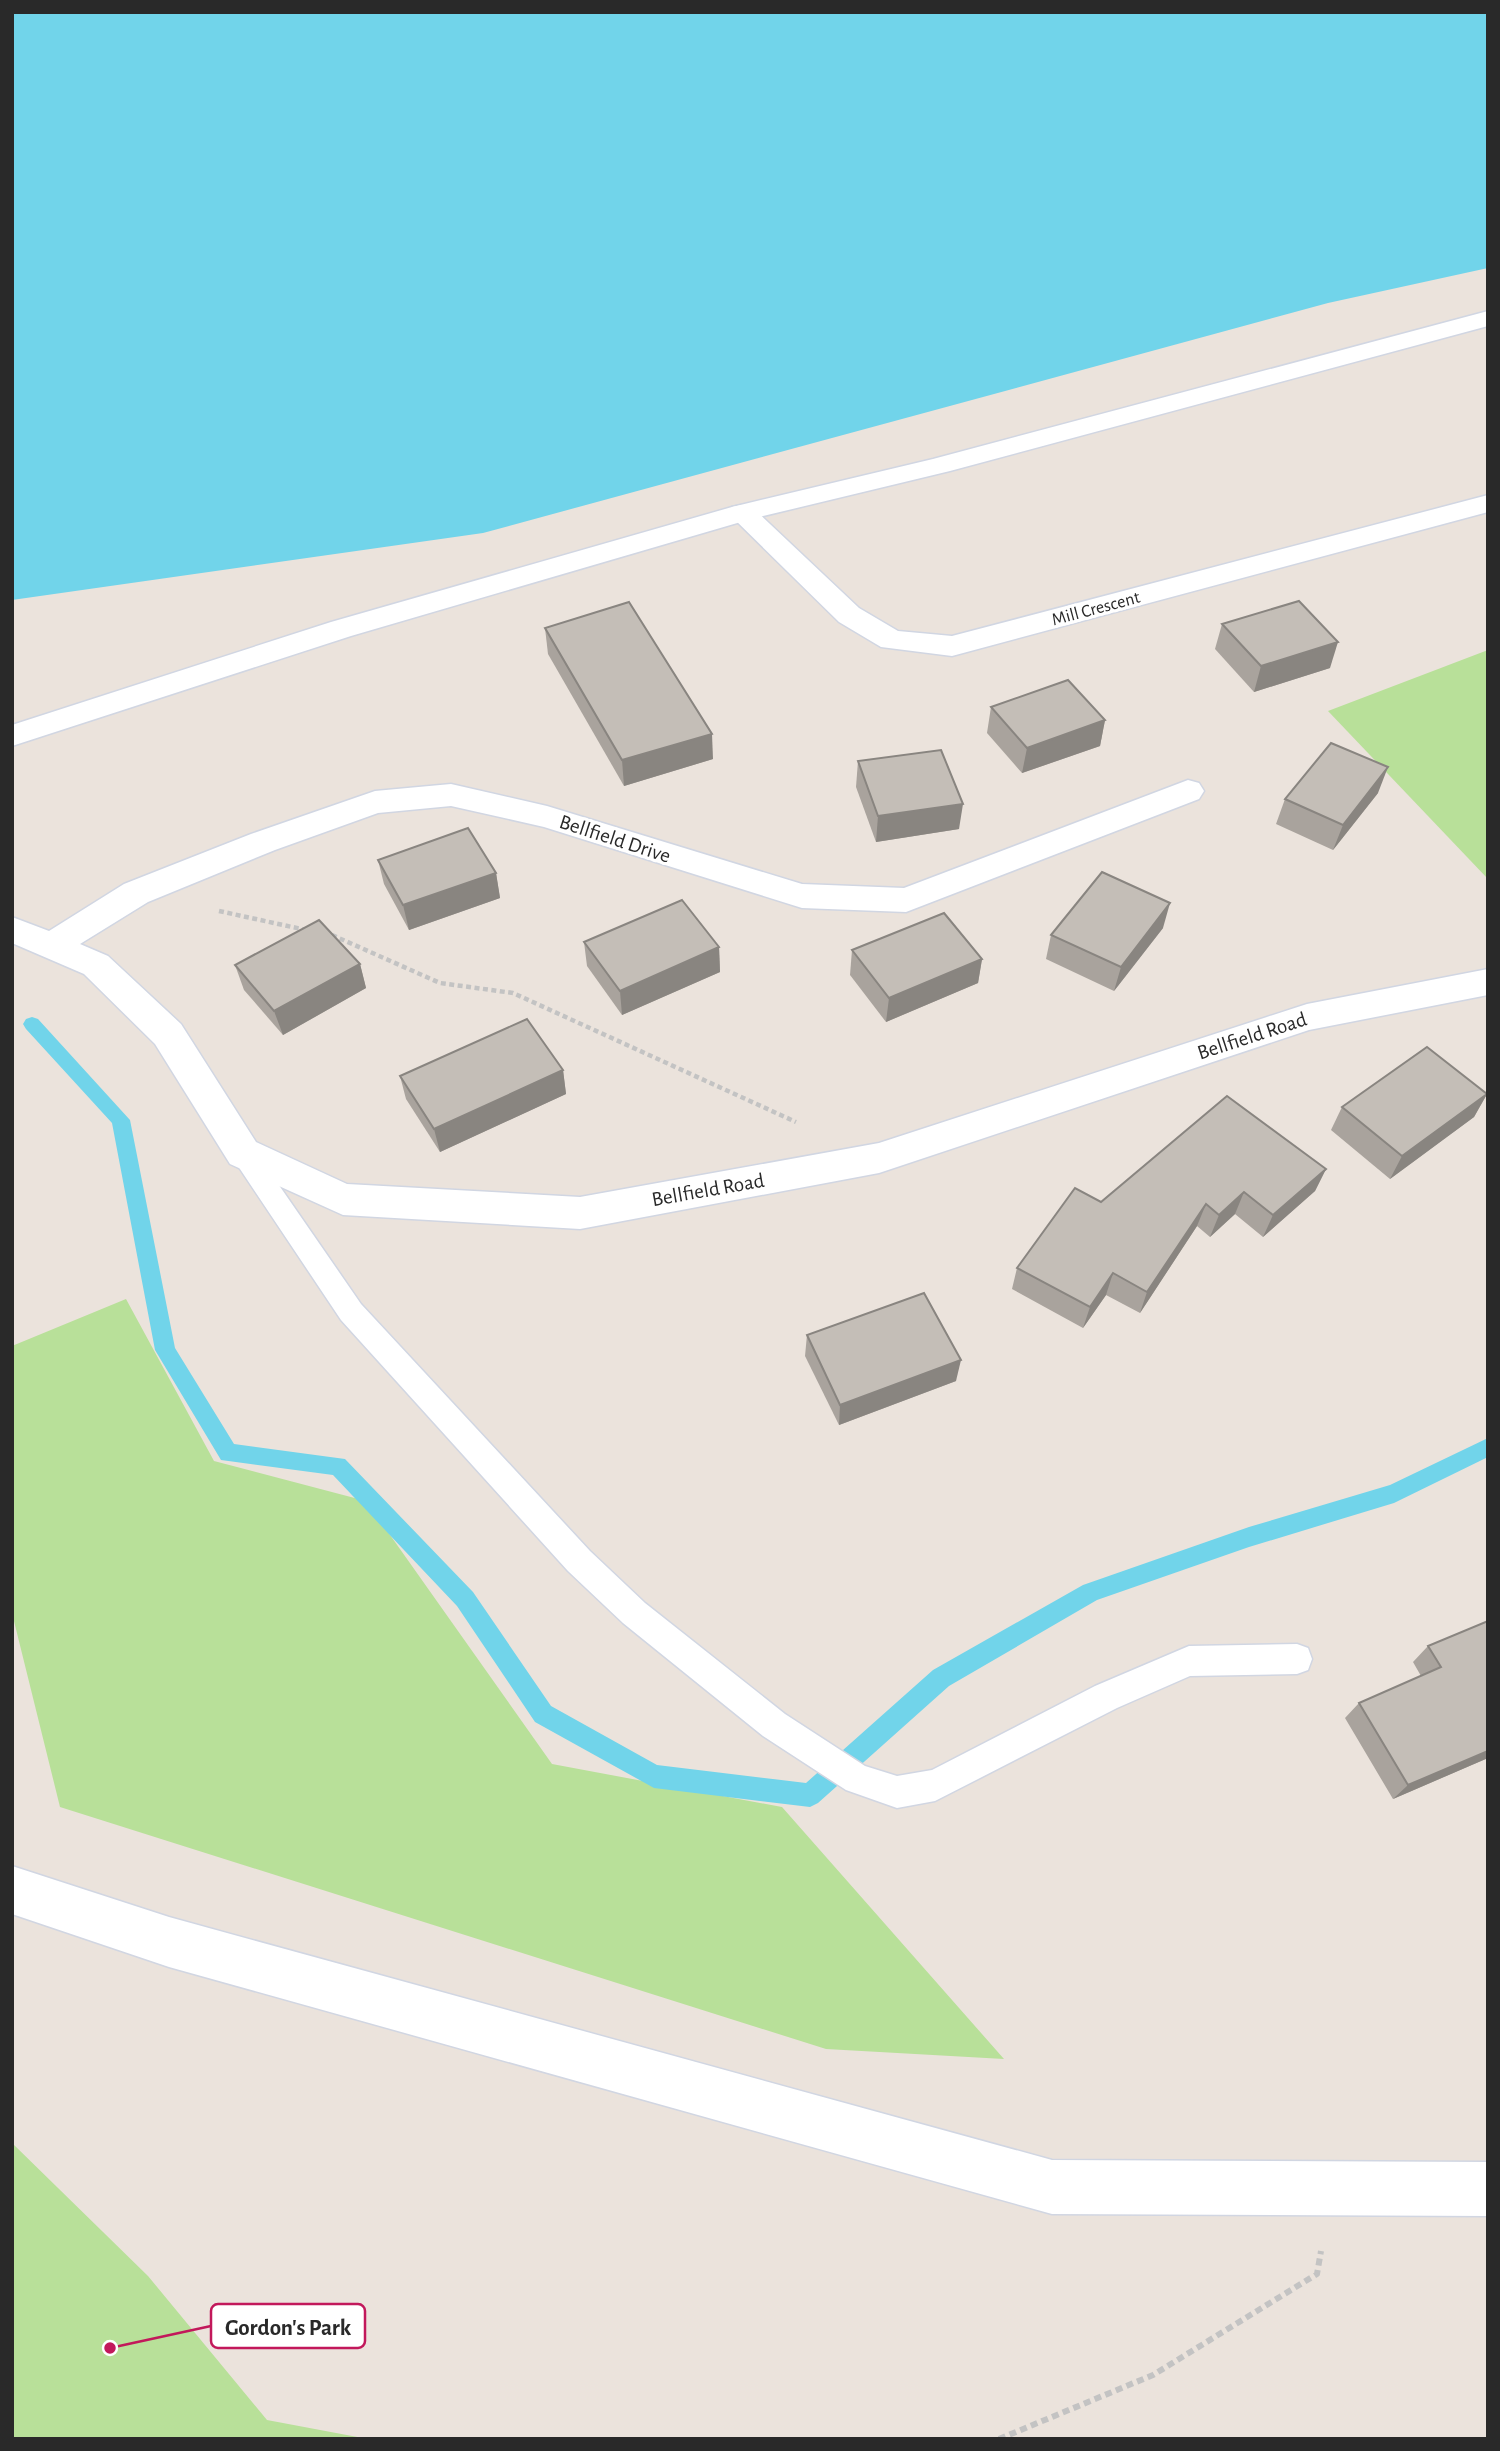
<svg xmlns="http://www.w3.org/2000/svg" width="1500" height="2451" viewBox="0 0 1500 2451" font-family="'Alegreya Sans',sans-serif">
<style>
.green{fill:#b8e099}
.water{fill:#71d4ea}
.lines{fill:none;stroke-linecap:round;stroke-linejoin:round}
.stream{fill:#71d4ea;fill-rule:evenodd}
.service-casing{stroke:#d1d6e2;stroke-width:3}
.minor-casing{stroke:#d1d6e2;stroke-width:3}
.tertiary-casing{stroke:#d1d6e2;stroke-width:3}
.path-far1{stroke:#c3c3c3;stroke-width:4.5;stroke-dasharray:5 3.5;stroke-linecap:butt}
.path{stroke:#c3c3c3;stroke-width:6;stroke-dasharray:7 4.5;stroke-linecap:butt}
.service{fill:#fff;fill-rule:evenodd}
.minor{fill:#fff;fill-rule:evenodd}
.tertiary{fill:#fff;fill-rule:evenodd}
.wall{fill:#a9a39d}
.shaded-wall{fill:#898580}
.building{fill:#c4beb7;stroke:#898580;stroke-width:2}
.labels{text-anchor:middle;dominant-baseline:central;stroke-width:6;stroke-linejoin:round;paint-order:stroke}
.far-street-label{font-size:18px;fill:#292929;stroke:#fff}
.street-label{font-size:21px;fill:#292929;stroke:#fff}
.leader{fill:none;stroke:#c2185b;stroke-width:2.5}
.callout-dot{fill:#c2185b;stroke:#fff;stroke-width:2.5}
.callout{fill:#fff;stroke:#c2185b;stroke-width:2.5}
.callout-label{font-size:23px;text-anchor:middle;font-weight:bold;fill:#292929}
</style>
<rect width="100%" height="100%" fill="#ebe3dc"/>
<g class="green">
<polygon points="1488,650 1488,879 1328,711"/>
<polygon points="126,1299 214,1461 366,1501 552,1764 782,1807 1004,2059 826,2049 60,1807 12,1613 12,1346"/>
<polygon points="12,2143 148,2276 267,2420 368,2439 12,2439"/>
</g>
<polygon class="water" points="12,12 1488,12 1488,268 1328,303 483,533 12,600"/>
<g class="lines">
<polygon class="stream" points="32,1017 38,1019 130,1120 175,1348 234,1444 345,1459 473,1592 551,1706 657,1765 806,1783 933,1670 1083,1585 1249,1527 1390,1485 1488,1438 1488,1457 1394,1503 1249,1547 1097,1600 949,1686 818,1803 810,1807 654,1788 535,1722 457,1606 333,1475 221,1460 155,1350 112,1123 26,1029 23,1024 26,1019"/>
<g class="service-casing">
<polygon id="service" points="243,1143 252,1146 361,1304 590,1551 645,1603 785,1714 865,1766 897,1776 932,1770 1095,1686 1189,1646 1297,1644 1308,1648 1312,1659 1308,1670 1297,1674 1190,1676 1117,1708 935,1801 897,1808 846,1790 763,1736 623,1623 568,1571 341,1320 234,1160 230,1153 234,1146"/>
</g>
<g class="minor-casing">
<g id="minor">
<polygon points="1488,495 1488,512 952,656 881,647 839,622 728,513 732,507 742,505 752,507 859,608 898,631 952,636"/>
<polygon points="1188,780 1199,783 1204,791 1199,799 906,912 802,908 544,827 451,806 378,813 275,850 148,902 80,944 108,956 181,1024 256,1142 347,1184 580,1197 879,1143 1307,1004 1488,969 1488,995 1309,1030 879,1173 580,1229 343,1215 230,1164 155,1044 84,974 12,943 12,917 49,931 124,884 251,834 375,791 451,784 547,806 802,884 904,888"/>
</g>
</g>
<g class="tertiary-casing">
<g id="tertiary">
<polygon points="1488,311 1488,326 950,471 751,519 351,636 12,746 12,725 331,622 732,507 933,459"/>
<polygon points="12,1866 169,1917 1052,2160 1488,2162 1488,2216 1052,2214 169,1967 12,1914"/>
</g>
</g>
<g class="path-far1">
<polyline points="219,911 306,930"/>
<polyline points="332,935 440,983 513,993 796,1122"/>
</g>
<polyline class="path" points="999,2439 1153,2375 1317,2274 1321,2251"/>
<use href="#service" class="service"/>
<use href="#minor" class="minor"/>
<use href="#tertiary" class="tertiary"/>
</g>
<g class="wall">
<polygon points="1222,624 1330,668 1254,692 1215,649"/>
<polygon points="545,628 713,759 624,786 548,654"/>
<polygon points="991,707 1105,720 1100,746 1022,773 987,733"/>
<polygon points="858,761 959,829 876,842 856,787"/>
<polygon points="1378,793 1333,850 1276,824 1285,799"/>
<polygon points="378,860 496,873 500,898 409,930 384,884"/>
<polygon points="1163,928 1114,991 1046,959 1051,935"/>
<polygon points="584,942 719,947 720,972 622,1015 587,966"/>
<polygon points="852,950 982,959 978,983 886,1022 850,975"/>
<polygon points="360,964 366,988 283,1035 244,990 235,965"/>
<polygon points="563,1070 566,1094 440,1152 406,1099 400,1076"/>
<polygon points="1487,1094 1474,1117 1390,1179 1331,1130 1342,1107"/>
<polygon points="1326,1169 1315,1191 1263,1237 1235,1214 1210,1237 1197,1226 1140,1313 1106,1295 1083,1328 1012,1289 1017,1268 1101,1202"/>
<polygon points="807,1335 956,1381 839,1425 805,1356"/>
<polygon points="1488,1621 1488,1758 1393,1799 1345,1718 1359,1703 1421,1676 1413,1662 1428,1646"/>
</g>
<g class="shaded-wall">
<polygon points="1338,642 1330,668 1254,692 1261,666"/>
<polygon points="1105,720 1100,746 1022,773 1027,748"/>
<polygon points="712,734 713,759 624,786 622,760"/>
<polygon points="1388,767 1378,793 1333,850 1343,825"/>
<polygon points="963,804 959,829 876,842 878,816"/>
<polygon points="496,873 500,898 409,930 403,905"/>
<polygon points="1170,903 1163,928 1114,991 1121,967"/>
<polygon points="719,947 720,972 622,1015 620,991"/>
<polygon points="982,959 978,983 886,1022 889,998"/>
<polygon points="360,964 366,988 283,1035 274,1011"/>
<polygon points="563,1070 566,1094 440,1152 434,1129"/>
<polygon points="1487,1094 1474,1117 1390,1179 1402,1156"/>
<polygon points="1326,1169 1315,1191 1263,1237 1273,1215"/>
<polygon points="1244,1192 1235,1214 1210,1237 1219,1215"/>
<polygon points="1206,1204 1197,1226 1140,1313 1147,1292"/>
<polygon points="1113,1273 1106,1295 1083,1328 1090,1307"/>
<polygon points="961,1360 956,1381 839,1425 840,1405"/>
<polygon points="1488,1751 1488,1758 1393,1799 1408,1785"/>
</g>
<g class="building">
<polygon points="1299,601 1338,642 1261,666 1222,624"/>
<polygon points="629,602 712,734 622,760 545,628"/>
<polygon points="1068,680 1105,720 1027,748 991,707"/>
<polygon points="1331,743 1388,767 1343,825 1285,799"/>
<polygon points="941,750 963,804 878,816 858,761"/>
<polygon points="468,828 496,873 403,905 378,860"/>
<polygon points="1102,872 1170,903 1121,967 1051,935"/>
<polygon points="682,900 719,947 620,991 584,942"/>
<polygon points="944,913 982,959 889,998 852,950"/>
<polygon points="319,920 360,964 274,1011 235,965"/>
<polygon points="527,1019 563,1070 434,1129 400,1076"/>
<polygon points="1427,1047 1487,1094 1402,1156 1342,1107"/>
<polygon points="1227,1096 1326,1169 1273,1215 1244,1192 1219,1215 1206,1204 1147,1292 1113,1273 1090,1307 1017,1268 1075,1188 1101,1202"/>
<polygon points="924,1293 961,1360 840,1405 807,1335"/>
<polygon points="1488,1621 1488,1751 1408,1785 1359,1703 1441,1667 1428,1646"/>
</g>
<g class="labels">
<g class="far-street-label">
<text transform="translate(1096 609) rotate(-15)">Mill Crescent</text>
</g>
<g class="street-label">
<text transform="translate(615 839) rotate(18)">Bellfield Drive</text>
<text transform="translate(1252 1036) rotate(-18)">Bellfield Road</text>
<text transform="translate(708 1190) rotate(-10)">Bellfield Road</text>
</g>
</g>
<path class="leader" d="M110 2348L211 2326"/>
<circle class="callout-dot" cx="110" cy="2348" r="7"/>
<rect class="callout" x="211" y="2304" width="154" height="44" rx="7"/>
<g class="callout-label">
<text x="288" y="2335">Gordon's Park</text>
</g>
<rect width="1500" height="2451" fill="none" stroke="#292929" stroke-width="28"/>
</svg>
